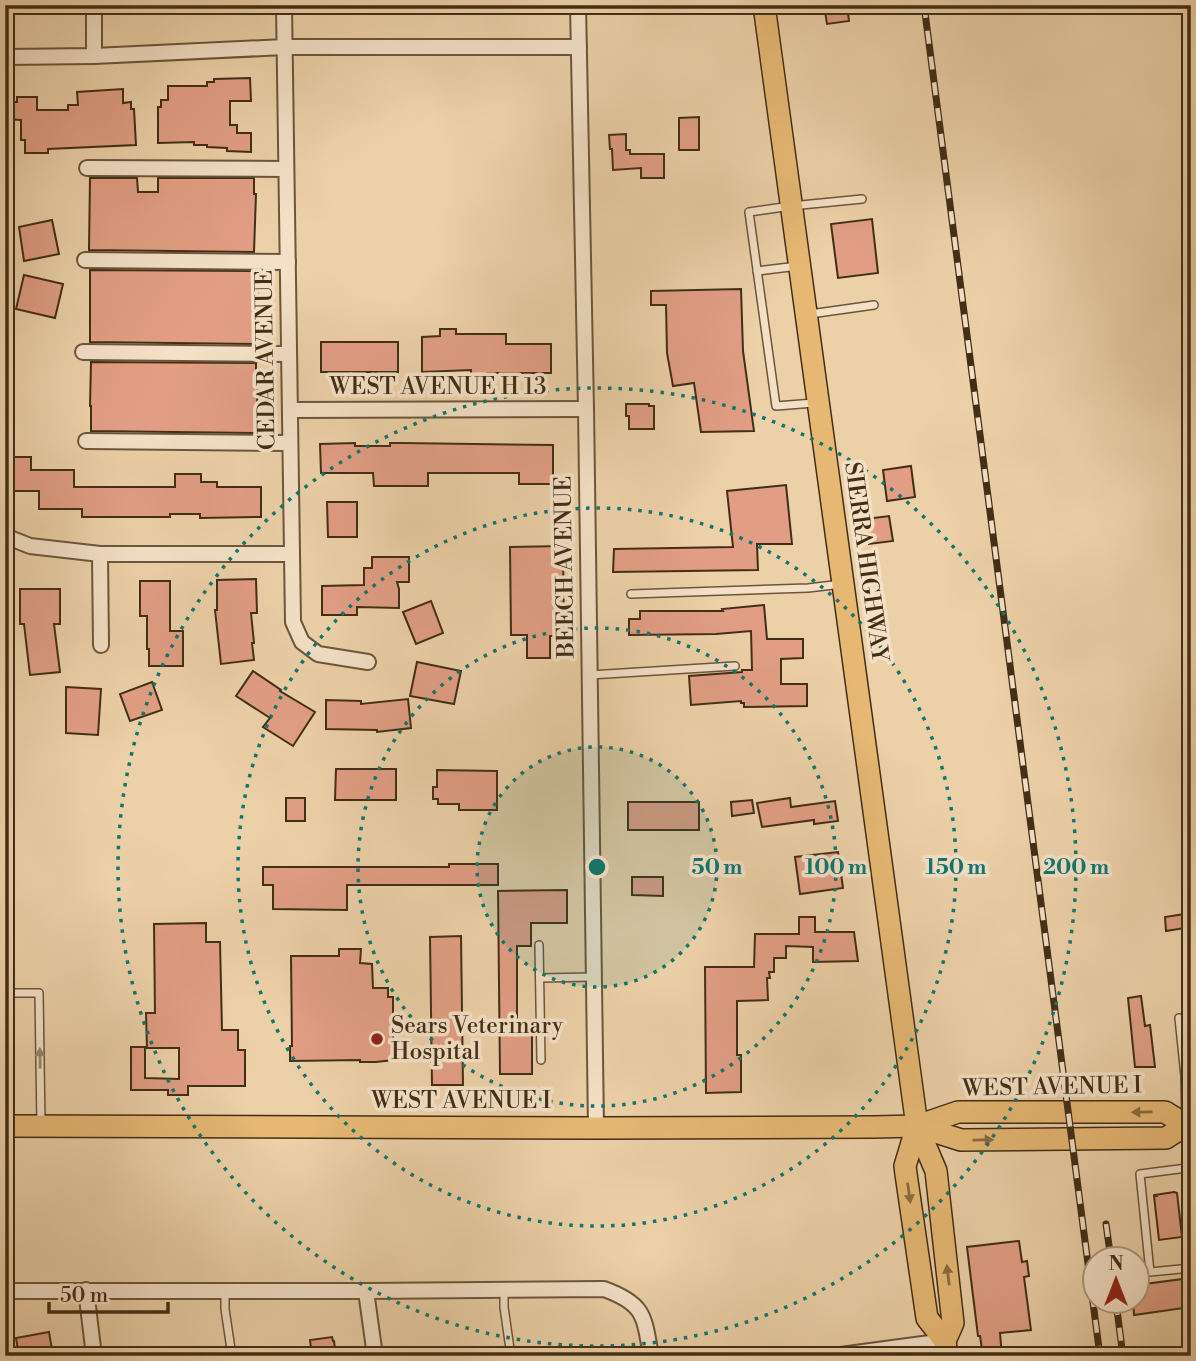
<svg xmlns="http://www.w3.org/2000/svg" width="1196" height="1361" viewBox="0 0 1196 1361" font-family="'Libre Bodoni',serif">
<style>
.building{fill:#e19e84;stroke:#422e16;stroke-width:2}
.lines{fill:none;stroke-linecap:round;stroke-linejoin:round}
.service-casing{stroke:#6c563a;stroke-width:10}
.minor-casing{stroke:#6c563a;stroke-width:18}
.primary-casing{stroke:#422e16;stroke-width:24}
.service{stroke:#f3e0c6;stroke-width:7}
.minor{stroke:#f3e0c6;stroke-width:14}
.primary{stroke:#e6b874;stroke-width:21}
.rail-casing{stroke:#422e16;stroke-width:7}
.rail{stroke:#f3e0c6;stroke-width:4.5;stroke-dasharray:13;stroke-linecap:butt}
.oneway{fill:#9a876e}
.oneway2{fill:#8c6c40}
.ring{fill:none;stroke:#0f766e;stroke-width:3.5;stroke-dasharray:3.5 7}
.poi-dot{fill:#8f2418;stroke:#f3e0c6;stroke-width:2.5}
.labels{text-anchor:middle;dominant-baseline:central;stroke-width:7;stroke-linejoin:round;paint-order:stroke}
.street-label{font-size:23px;fill:#422e16;stroke:#f3e0c6}
.poi-label{font-size:23px;fill:#422e16;stroke:#f3e0c6;text-anchor:start}
.centre{fill:#0f766e;stroke:#f3e0c6;stroke-width:3.5}
.ring-label{font-size:21px;text-anchor:middle;font-weight:bold;fill:#0f766e;stroke:#f3e0c6;stroke-width:7;stroke-linejoin:round;paint-order:stroke}
</style>
<rect width="100%" height="100%" fill="#ecd0a8"/>
<filter id="stains"><feTurbulence type="fractalNoise" baseFrequency=".00286" numOctaves="4"/><feColorMatrix values="0 0 0 0 .2 0 0 0 0 .09 0 0 0 0 .02 0 0 0 .5 -.17"/></filter>
<radialGradient id="worn" r=".72"><stop offset=".6" stop-color="#630" stop-opacity="0"/><stop offset="1" stop-color="#630" stop-opacity=".3"/></radialGradient>
<g class="building">
<polygon points="824,5 847,5 849,21 827,24"/>
<polygon points="250,78 251,101 230,101 230,125 237,125 237,133 251,133 251,152 227,151 227,148 207,147 207,145 194,145 194,142 158,143 158,107 161,107 161,100 168,100 168,86 207,86 207,82 214,82 214,79"/>
<polygon points="123,89 123,103 131,102 131,109 134,109 136,145 48,149 48,153 25,153 25,140 21,140 21,120 5,119 5,102 17,102 17,97 37,97 37,110 68,110 68,105 78,105 77,92"/>
<polygon points="699,117 699,150 679,150 679,118"/>
<polygon points="626,134 626,150 630,150 630,154 664,154 664,178 641,178 641,168 613,170 612,149 610,149 609,135"/>
<polygon points="90,178 137,178 138,192 158,192 158,178 254,178 254,194 256,194 254,252 89,250"/>
<polygon points="872,219 878,273 838,278 831,224"/>
<polygon points="52,220 59,254 24,261 19,227"/>
<polygon points="90,270 255,271 255,289 258,289 258,325 255,325 255,344 90,342"/>
<polygon points="24,275 63,284 55,318 16,309"/>
<polygon points="741,289 743,351 754,431 701,432 694,383 673,386 667,353 666,305 651,305 651,291"/>
<polygon points="440,329 456,329 456,334 506,334 506,344 551,344 551,373 487,373 487,374 471,374 471,370 422,372 422,337 440,336"/>
<rect x="321" y="342" width="77" height="30"/>
<polygon points="91,362 256,363 256,379 258,379 256,433 91,431 91,406 90,406"/>
<polygon points="626,404 649,404 649,406 654,406 654,429 629,429 629,416 626,416"/>
<polygon points="355,443 355,446 390,446 390,443 402,443 553,445 553,484 519,484 519,473 428,473 428,486 374,486 373,473 321,473 320,444"/>
<polygon points="5,457 31,457 31,470 74,470 74,487 175,487 175,474 201,474 201,482 217,482 217,487 261,487 261,517 200,518 200,514 170,514 170,517 82,517 82,509 39,509 39,491 5,491"/>
<polygon points="911,466 915,497 887,501 883,470"/>
<polygon points="786,485 792,544 757,544 758,570 613,572 614,549 733,547 727,491"/>
<polygon points="327,502 357,502 357,537 328,537"/>
<polygon points="889,516 893,541 869,544 865,519"/>
<polygon points="563,546 564,636 550,636 550,658 527,658 527,635 511,635 510,547"/>
<polygon points="372,557 409,557 409,582 397,582 399,589 399,608 357,607 357,615 322,615 322,586 364,585 364,568 372,568"/>
<polygon points="256,579 257,613 251,613 254,643 252,643 254,660 221,664 215,610 217,610 217,580"/>
<polygon points="140,581 170,581 170,631 183,631 183,666 149,666 149,649 147,649 147,616 140,616"/>
<polygon points="20,589 60,589 60,624 54,624 60,672 30,675 24,624 20,624"/>
<polygon points="431,601 443,633 416,644 403,612"/>
<polygon points="764,605 767,639 803,639 803,658 781,659 781,684 807,684 807,706 744,707 744,703 741,703 741,701 691,705 689,676 742,672 742,670 752,670 751,631 716,634 629,635 629,619 640,619 640,611 723,611 722,609"/>
<polygon points="417,662 461,671 454,704 410,696"/>
<polygon points="253,671 281,690 280,691 315,712 293,746 263,727 270,718 236,696"/>
<polygon points="152,682 162,710 130,721 120,694"/>
<polygon points="66,687 101,689 98,735 66,733"/>
<polygon points="408,699 411,728 377,732 377,730 326,729 326,700 361,701 361,704"/>
<polygon points="336,769 396,769 396,800 335,800"/>
<polygon points="437,770 497,771 497,810 459,810 459,804 438,804 438,799 433,799 433,787 437,787"/>
<rect x="286" y="798" width="19" height="23"/>
<polygon points="790,798 791,807 835,801 838,821 814,824 814,820 762,827 757,803"/>
<polygon points="752,800 754,813 732,816 731,802"/>
<rect x="628" y="802" width="71" height="28"/>
<polygon points="838,852 843,888 800,894 795,857"/>
<polygon points="449,864 498,864 498,885 347,885 347,910 273,909 273,885 263,885 263,867 449,867"/>
<polygon points="632,877 663,877 663,896 632,895"/>
<polygon points="567,890 567,923 531,923 531,946 517,946 517,1034 532,1034 532,1074 500,1074 498,891"/>
<polygon points="1191,913 1191,927 1166,931 1165,917"/>
<polygon points="799,917 815,917 815,932 854,932 858,961 813,962 813,947 786,946 786,958 774,958 774,972 769,972 770,978 767,978 768,1000 737,1001 737,1055 741,1055 741,1092 706,1093 705,967 754,967 755,934 799,934"/>
<polygon points="206,923 206,942 220,942 222,1030 238,1030 238,1050 245,1050 245,1086 188,1086 188,1095 168,1095 168,1090 131,1090 131,1047 145,1047 145,1078 179,1079 179,1048 147,1048 146,1013 155,1013 154,924"/>
<polygon points="461,936 463,1085 432,1085 430,937"/>
<polygon points="339,949 361,949 360,963 372,964 373,988 388,988 388,997 393,997 393,1060 376,1062 360,1062 360,1060 290,1061 290,1046 292,1046 291,956 339,956"/>
<polygon points="1141,996 1145,1026 1150,1025 1155,1067 1135,1067 1128,998"/>
<polygon points="1174,1192 1177,1193 1182,1237 1159,1240 1154,1196 1156,1196 1155,1195"/>
<polygon points="1019,1241 1022,1262 1027,1261 1029,1276 1024,1277 1031,1330 1000,1333 1002,1356 983,1356 980,1336 978,1336 967,1247"/>
<polygon points="1191,1278 1191,1307 1134,1315 1133,1301 1137,1301 1137,1285"/>
<polygon points="49,1332 53,1356 19,1356 16,1338"/>
<polygon points="332,1337 333,1341 334,1341 336,1356 312,1356 310,1340"/>
</g>
<g class="lines">
<g class="service-casing">
<g id="service">
<polyline points="757,271 798,266"/>
<polyline points="810,314 874,305"/>
<polyline points="814,403 776,406 749,212 791,206 862,199"/>
<polyline points="631,594 808,588 842,584"/>
<polyline points="590,675 735,666"/>
<polyline points="539,945 541,1060"/>
<polyline points="540,978 593,977"/>
<polyline points="5,993 39,993 41,1125"/>
<polyline points="1179,1018 1185,1076 1187,1168 1191,1176"/>
<polyline points="1187,1168 1140,1174 1150,1272 1191,1268"/>
<polyline points="504,1290 504,1307 511,1356"/>
<polyline points="225,1291 225,1309 232,1356"/>
</g>
</g>
<g class="minor-casing">
<g id="minor">
<polyline points="94,5 94,56"/>
<polyline points="284,5 293,622 302,642 318,654 368,662"/>
<polyline points="578,5 586,409 596,1128"/>
<polyline points="5,57 94,56 285,47 579,47"/>
<polyline points="87,168 286,169"/>
<polyline points="85,260 288,262"/>
<polyline points="83,352 289,354"/>
<polyline points="290,410 586,409"/>
<polyline points="86,441 290,443"/>
<polyline points="5,536 30,546 100,554 292,554"/>
<polyline points="100,554 101,645"/>
<polyline points="86,1290 94,1356"/>
<path d="M 5,1291 L 366,1291 L 604,1289 C 645,1304 644,1316 651,1356"/>
<polyline points="366,1291 375,1356"/>
<polyline points="833,1356 945,1341"/>
</g>
</g>
<g class="primary-casing">
<g id="primary">
<polyline points="764,5 917,1126 936,1171 953,1323 945,1341"/>
<polyline points="5,1126 596,1128 874,1127 917,1126 958,1112 1165,1112 1186,1125 1191,1125"/>
<polyline points="917,1126 961,1140 1166,1138 1186,1125"/>
<polyline points="917,1126 905,1166 906,1174 927,1318 945,1341 947,1356"/>
</g>
</g>
<use href="#service" class="service"/>
<use href="#minor" class="minor"/>
<use href="#primary" class="primary"/>
<g class="rail-casing">
<g id="rail">
<polyline points="924,5 1100,1356"/>
<polyline points="1106,1224 1111,1260"/>
<polyline points="1116,1302 1123,1356"/>
</g>
</g>
<use href="#rail" class="rail"/>
</g>
<defs><path id="oneway-solid" d="M-6-.8H1V-3.2L6.5 0L1 3.2V.8H-6Z" transform="scale(1.75)"/></defs>
<use class="oneway" href="#oneway-solid" transform="translate(40 1058) rotate(-91)"/>
<g class="oneway2">
<use href="#oneway-solid" transform="translate(1142 1112) rotate(179)"/>
<use href="#oneway-solid" transform="translate(983 1140) rotate(-1)"/>
<use href="#oneway-solid" transform="translate(909 1193) rotate(82)"/>
<use href="#oneway-solid" transform="translate(948 1275) rotate(-97)"/>
</g>
<circle cx="597" cy="867" r="120" fill="#0f766e" fill-opacity=".12"/>
<g class="ring">
<circle cx="597" cy="867" r="120"/>
<circle cx="597" cy="867" r="239"/>
<circle cx="597" cy="867" r="359"/>
<circle cx="597" cy="867" r="479"/>
</g>
<circle class="poi-dot" cx="377" cy="1039" r="7"/>
<g class="labels">
<g class="street-label">
<text transform="translate(266 360) rotate(-91)">CEDAR AVENUE</text>
<text x="438" y="387">WEST AVENUE H 13</text>
<text transform="translate(866 562) rotate(82)">SIERRA HIGHWAY</text>
<text transform="translate(565 567) rotate(-91)">BEECH AVENUE</text>
<text transform="translate(1052 1087) rotate(-1)">WEST AVENUE I</text>
<text x="461" y="1101">WEST AVENUE I</text>
</g>
<g class="poi-label">
<text x="391" y="1026">Sears Veterinary<tspan x="391" dy="26">Hospital</tspan></text>
</g>
</g>
<circle cx="597" cy="867" r="10" class="centre"/>
<g class="ring-label">
<text x="717" y="874">50 m</text>
<text x="836" y="874">100 m</text>
<text x="956" y="874">150 m</text>
<text x="1076" y="874">200 m</text>
</g>
<rect width="1196" height="1361" fill="none" stroke="#ecd0a8" stroke-width="28"/>
<rect x="7" y="7" width="1182" height="1347" fill="none" stroke="#422e16" stroke-width="3.5"/>
<rect x="14" y="14" width="1168" height="1333" fill="none" stroke="#422e16" stroke-width="2"/>
<g transform="translate(1116 1280)"><circle r="33" fill="#f3e0c6" stroke="#ac9980" stroke-width="2"/>
<path d="M0-5L12 26L0 18L-12 26Z" fill="#8f2418"/>
<text y="-10" font-size="19" font-weight="bold" text-anchor="middle" fill="#422e16">N</text>
</g>
<path d="M49 1302v10h119v-10" fill="none" stroke="#422e16" stroke-width="3.5"/>
<text x="60" y="1302" font-size="21" fill="#422e16" stroke="#f3e0c6" stroke-width="5" paint-order="stroke">50 m</text>
<rect width="100%" height="100%" filter="url(#stains)"/>
<rect width="100%" height="100%" fill="url(#worn)"/>
</svg>
